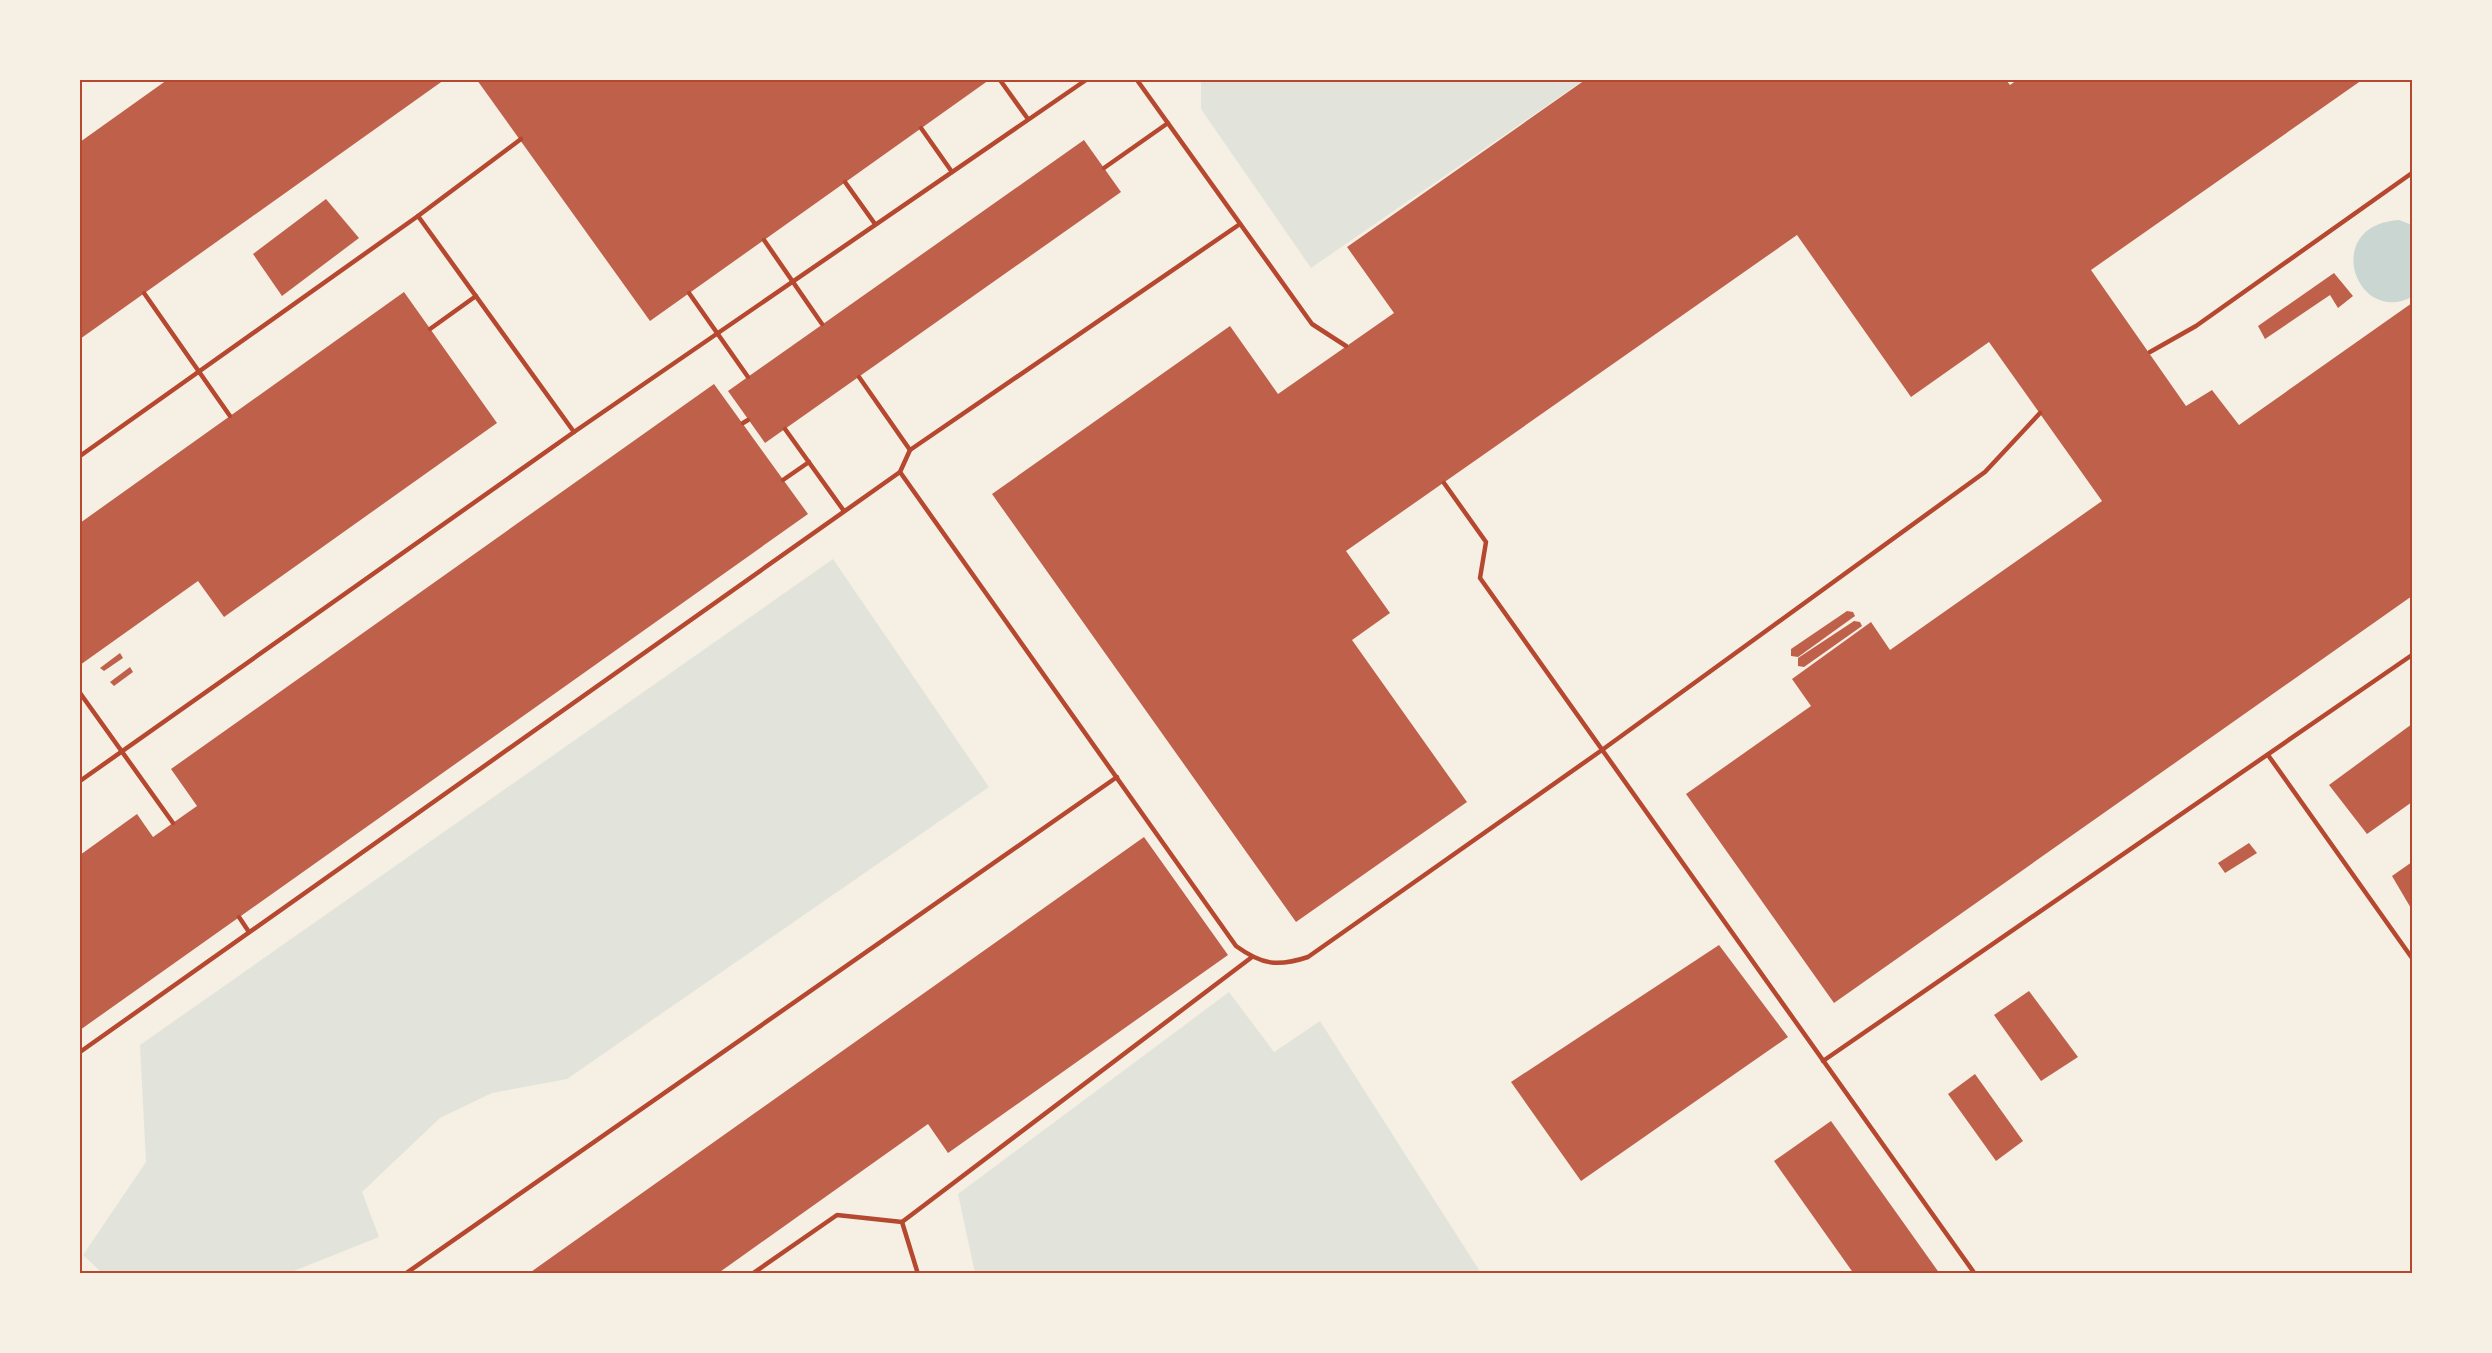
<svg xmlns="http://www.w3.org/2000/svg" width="2492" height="1353" viewBox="0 0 2492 1353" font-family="Mulish,sans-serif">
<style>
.green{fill:#e2e4dc}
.water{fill:#c9d6d2}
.building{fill:#bf614a}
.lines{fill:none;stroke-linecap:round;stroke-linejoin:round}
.service{stroke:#b5482f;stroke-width:4.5}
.neatline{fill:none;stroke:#b5482f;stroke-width:2}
</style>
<rect width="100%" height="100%" fill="#f6efe4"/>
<g class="green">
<polygon points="1201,80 1584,80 1311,268 1201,109"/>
<polygon points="833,559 989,787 567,1079 492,1093 440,1118 362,1192 379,1237 289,1273 102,1273 83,1255 146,1162 140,1045"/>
<polygon points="1229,992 1274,1052 1320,1021 1481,1273 975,1273 958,1194"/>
</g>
<path class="water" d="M 2399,220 L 2412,225 L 2412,297 C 2355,326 2321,225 2399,220 Z"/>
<g class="building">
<polygon points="167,80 444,80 80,339 80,142"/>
<polygon points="477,80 989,80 650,321"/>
<polygon points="1585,80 2006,80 2010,85 2017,80 2362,80 2091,270 2186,406 2212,390 2239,425 2412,303 2412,596 1834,1003 1686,794 1811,706 1792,679 1871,622 1890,650 2102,501 1989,342 1911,397 1797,235 1346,551 1390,613 1352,640 1467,802 1296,922 992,494 1230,326 1278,394 1394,313 1347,247"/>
<polygon points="1084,140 1121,192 765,443 728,391"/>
<polygon points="326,199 359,238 282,296 253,254"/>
<polygon points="2334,273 2353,296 2338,308 2330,295 2265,339 2258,326"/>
<polygon points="404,292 497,423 224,617 198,581 80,665 80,523"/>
<polygon points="714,384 808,514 80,1030 80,855 137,814 153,837 197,806 171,769"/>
<polygon points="1847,611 1853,612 1855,616 1798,657 1791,656 1791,649"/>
<polygon points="1854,621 1860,622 1862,626 1804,667 1798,666 1798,658"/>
<polygon points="120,653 123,658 104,671 100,668"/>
<polygon points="130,667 133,672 114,686 110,682"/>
<polygon points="2412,724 2412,802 2367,834 2329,785"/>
<polygon points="1144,837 1228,955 948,1153 928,1124 717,1274 528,1274"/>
<polygon points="2249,843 2257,853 2225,873 2218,863"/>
<polygon points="2412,862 2412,910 2392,876"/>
<polygon points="1719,945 1788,1037 1581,1181 1511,1082"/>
<polygon points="2029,991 2078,1057 2041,1081 1994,1015"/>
<polygon points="1975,1074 2023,1141 1996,1161 1948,1094"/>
<polygon points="1831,1121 1940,1274 1854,1274 1774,1161"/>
</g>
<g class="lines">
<g class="service">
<polyline points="1000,80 1028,119"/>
<polyline points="1137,80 1312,324 1346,346"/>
<polyline points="921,128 952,172"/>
<polyline points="1104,168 1168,123"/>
<polyline points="845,182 875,224"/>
<polyline points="418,216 521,139"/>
<polyline points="764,240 822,324"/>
<polyline points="144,293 230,416"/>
<polyline points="689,293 748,377"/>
<polyline points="430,329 476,296"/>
<polyline points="2150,352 2196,326 2412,173"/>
<polyline points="859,377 910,450"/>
<polyline points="743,423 748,420"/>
<polyline points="785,429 844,511"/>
<polyline points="80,456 418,216 574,432"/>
<path d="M 900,472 L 1236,946 C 1262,965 1278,967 1308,957 L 1602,750 L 1985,472 L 2040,413"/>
<polyline points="783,480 809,462"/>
<polyline points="1444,483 1486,542 1480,578 1975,1274"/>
<polyline points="80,693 173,823"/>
<polyline points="2268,755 2412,958"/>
<polyline points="80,781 574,432 1086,80"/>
<polyline points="239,917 249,932"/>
<polyline points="80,1052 900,472 910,450 1240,224"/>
<polyline points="1823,1061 2412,655"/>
<polyline points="902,1222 1252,957"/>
<polyline points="405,1274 1117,777"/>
<polyline points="752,1274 837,1215 902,1222 918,1274"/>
</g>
</g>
<rect width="2492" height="1353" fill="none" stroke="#f6efe4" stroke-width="162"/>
<rect x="81" y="81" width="2330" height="1191" class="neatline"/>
</svg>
